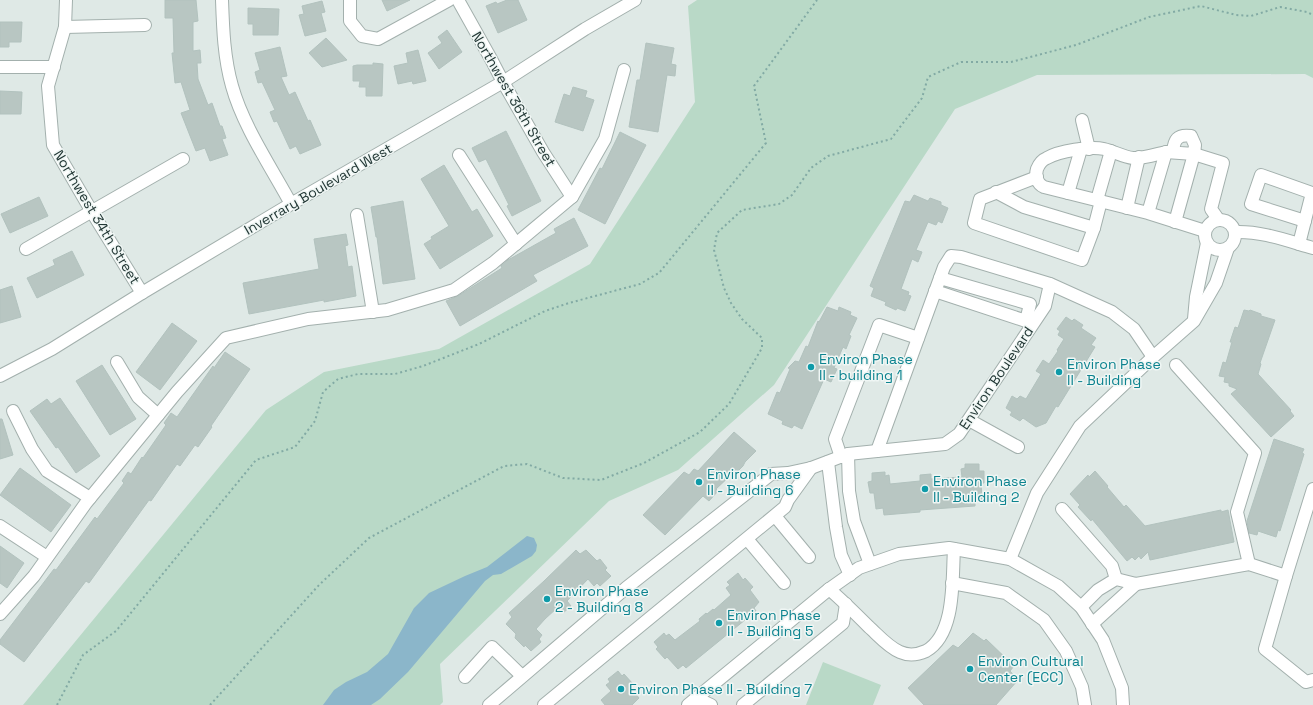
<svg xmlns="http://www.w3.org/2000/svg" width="1313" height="705" viewBox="0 0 1313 705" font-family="'Space Grotesk',sans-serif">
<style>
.green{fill:#b9d9c7}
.water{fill:#8bb6ca}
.building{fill:#b8c6c2;stroke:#b2c2be}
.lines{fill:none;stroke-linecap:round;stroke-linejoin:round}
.minor-casing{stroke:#a3b0ad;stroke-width:14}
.path{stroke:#82aaa4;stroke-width:2;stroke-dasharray:2 3;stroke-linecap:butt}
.minor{stroke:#fff;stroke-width:12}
.culture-dot{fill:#0f9aa8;stroke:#eff6f4;stroke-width:1.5}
.labels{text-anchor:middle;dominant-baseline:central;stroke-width:3;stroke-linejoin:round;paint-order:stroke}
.street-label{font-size:14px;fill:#223735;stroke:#eff6f4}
.culture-label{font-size:14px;fill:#0d838f;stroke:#eff6f4;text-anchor:start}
</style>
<rect width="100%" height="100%" fill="#dfe9e6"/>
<g class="green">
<polygon points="697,0 1313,0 1313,78 1305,74 1037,75 955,109 774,385 678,470 609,501 440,664 443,702 440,705 23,705 266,410 324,372 439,349 590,264 695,102 688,6"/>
<polygon points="823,662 881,685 873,705 806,705"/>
</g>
<polygon class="water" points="527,536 534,538 537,545 536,551 532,556 501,574 493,575 485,581 408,672 380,699 371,705 323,705 334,690 346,682 367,672 388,654 414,608 429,593 465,576 487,567"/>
<g class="building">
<polygon points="165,0 196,0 198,21 193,22 193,51 200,50 201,63 197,63 198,79 208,105 212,103 220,126 222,126 226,138 222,139 228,155 210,161 205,148 196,151 181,113 190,110 181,82 175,83 172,53 174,53 173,18 165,18"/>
<polygon points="382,0 410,0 387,11"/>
<polygon points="507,0 518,0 527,20 498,33 486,6 496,2 497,4"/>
<polygon points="322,1 325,12 321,13 326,31 305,36 299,15 304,14 302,6"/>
<polygon points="248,8 279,9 278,35 253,35 253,24 248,24"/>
<polygon points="0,22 22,22 21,42 9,42 9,47 0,47"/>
<polygon points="447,30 462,52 439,69 428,53 442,43 438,37"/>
<polygon points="326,38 347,60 322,67 309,53"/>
<polygon points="646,43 674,48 671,64 676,65 675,76 667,75 658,132 629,127 637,80 640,80"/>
<polygon points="280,47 287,76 281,77 289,95 295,92 308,121 310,120 321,145 300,154 296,146 290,149 277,121 274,122 270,112 275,110 262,82 258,83 255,72 260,70 255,53"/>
<polygon points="418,50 426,81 413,84 412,81 398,84 394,66 408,63 406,53"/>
<polygon points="373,63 383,64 382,96 366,96 366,87 359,87 360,81 353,81 353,66 357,65 373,65"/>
<polygon points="573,87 587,91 585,97 594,100 583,131 555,122 564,94 570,96"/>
<polygon points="0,91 22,92 21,114 0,114"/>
<polygon points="506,131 541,201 512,216 507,206 509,205 486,159 479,162 472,148"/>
<polygon points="620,132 646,145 605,224 578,210 600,168 602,169"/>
<polygon points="444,165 472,212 477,209 493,236 440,269 424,244 432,239 431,237 449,226 421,179"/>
<polygon points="914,195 928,201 930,198 941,202 941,205 948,208 942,223 938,221 936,225 928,222 916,250 922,252 918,262 912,259 901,289 909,292 908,295 911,296 905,311 897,308 896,310 885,305 886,302 871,296 874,288 870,286 905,201 910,202"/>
<polygon points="39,197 48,216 10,233 1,214"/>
<polygon points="403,201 415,279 383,284 377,237 376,237 371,207"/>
<polygon points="574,218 588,246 533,275 537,281 460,326 446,301 458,296 502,268 501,266 508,260 556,233 554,229"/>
<polygon points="346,234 348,245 345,246 348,267 352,266 356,296 324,302 324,300 249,314 243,283 319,269 314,239"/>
<polygon points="72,251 84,275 37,298 27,278 55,265 53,260"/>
<polygon points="12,286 21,317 0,323 0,290"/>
<polygon points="827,307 838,311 839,307 851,312 850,315 857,318 849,335 851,336 846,349 843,347 834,368 837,369 831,382 824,379 802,429 794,425 792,428 782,424 783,421 768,414 777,392 780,393 790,369 788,368 795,361 799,362 806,346 808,347 818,321 819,322"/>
<polygon points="1244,310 1249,311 1250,310 1261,314 1261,316 1275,320 1260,363 1261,364 1258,374 1291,410 1290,411 1294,416 1271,437 1231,394 1237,389 1229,386 1229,383 1224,382 1225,377 1219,376 1223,362 1226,363 1232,342 1230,342 1235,327 1238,328"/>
<polygon points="1066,317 1072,321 1074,319 1083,325 1081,328 1096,338 1091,345 1095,347 1058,407 1056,406 1046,423 1036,427 1023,418 1020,421 1010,415 1012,412 1006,408 1012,396 1017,399 1020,396 1026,399 1041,374 1036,371 1043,360 1049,364 1058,351 1057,350 1064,339 1058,335 1060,331 1057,329"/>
<polygon points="172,323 197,341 160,390 136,372"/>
<polygon points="225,352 250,369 211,426 212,427 198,447 195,445 180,466 177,464 151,501 149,500 89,583 86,581 24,662 0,644 0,640 54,569 56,570 95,517 97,519 124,483 122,481 128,472 131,474 142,457 143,458 166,425 164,423 171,413 177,417 213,366 214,368"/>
<polygon points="102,365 136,419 110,435 76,381"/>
<polygon points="60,398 100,456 76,473 58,447 56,448 30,411 47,399 51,404"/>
<polygon points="0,419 2,419 13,455 0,459"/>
<polygon points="734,432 756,451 745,462 743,466 734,475 732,474 716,489 718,491 709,501 703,496 665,535 643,515 684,472 689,475 694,469 698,471"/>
<polygon points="1274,439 1304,449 1302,453 1304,454 1280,531 1278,530 1276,537 1258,531 1257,535 1249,533 1247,521"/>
<polygon points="965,464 979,464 979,471 984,471 984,483 981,483 982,499 975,500 975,506 920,510 920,512 884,515 883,508 876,509 874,493 870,493 868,482 872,481 872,473 885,472 885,476 889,475 890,484 920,481 920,475 931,474 931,479 962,477 961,469 965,468"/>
<polygon points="20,468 71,505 51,532 0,495"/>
<polygon points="1095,471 1108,486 1107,487 1124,507 1126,505 1145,526 1221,510 1221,512 1228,510 1234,542 1150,560 1148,552 1141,559 1139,556 1135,560 1132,557 1127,561 1092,519 1091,521 1078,507 1080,505 1070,494 1088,475 1089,477"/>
<polygon points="0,546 24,563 7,588 0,583"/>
<polygon points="576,550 580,554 586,550 597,561 600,559 607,568 605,570 611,576 600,586 597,583 594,586 588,579 567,601 571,606 563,613 558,607 545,619 536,629 542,635 539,639 541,642 531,651 525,645 524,647 515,638 516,634 506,624 512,617 509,613 544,581"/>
<polygon points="738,573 743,580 745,578 753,587 750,590 759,602 754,608 756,611 686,668 683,665 678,669 667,657 665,659 656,649 658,647 654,642 664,633 666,636 669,634 675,640 700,621 699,619 706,613 707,614 713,609 714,610 731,595 726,588 730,585 727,582"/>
<polygon points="973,633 984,641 986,639 1014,666 1010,671 1018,680 996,705 924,705 908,688 953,645 958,648"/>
<polygon points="618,671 622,676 624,674 633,684 630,687 639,698 632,705 605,705 601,700 611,691 606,685 610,682 608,679"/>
</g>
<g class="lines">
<g class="minor-casing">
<g id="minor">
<polyline points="66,0 65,27 48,86 53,145 92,212 142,293"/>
<path d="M 222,0 C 223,29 224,58 232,86 C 243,126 271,167 291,204"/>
<polyline points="350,0 350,21 362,36 378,39 449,0"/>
<polyline points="458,0 491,59 503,82 543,152 572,197"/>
<polyline points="65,27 145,25"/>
<polyline points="0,67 54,67"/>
<polyline points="1082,120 1089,149"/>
<path d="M 1166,152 L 1194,154 L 1195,145 L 1191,136 C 1177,134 1174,140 1173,152"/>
<polyline points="459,155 516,244"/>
<polyline points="1037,177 980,199 974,223 1082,260 1094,228"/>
<polyline points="996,192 1024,207 1094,228 1101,201"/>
<polyline points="1068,193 1081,149"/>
<polyline points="1097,200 1111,151"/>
<polyline points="1127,208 1139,157"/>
<path d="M 1148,213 L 1166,152 C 1157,154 1142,159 1133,158 C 1123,157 1113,151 1104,149 C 1090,146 1059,151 1047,158 C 1042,160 1039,164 1037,169 C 1035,176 1037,184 1044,187 L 1148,213 L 1205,231"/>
<polyline points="357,215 373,312"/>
<circle cx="1220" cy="235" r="15"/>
<polyline points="1305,221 1251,204 1261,175 1312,193"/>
<polyline points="1175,222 1194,154 1223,163 1211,209 1218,219"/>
<path d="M 1235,232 C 1262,231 1288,241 1313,248"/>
<polyline points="1299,244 1312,193 1313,194"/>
<polyline points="26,249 183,159"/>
<polyline points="935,291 1026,321 1030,304 940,278"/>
<polyline points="1194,319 1196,297 1207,243"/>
<polyline points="117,362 138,397 158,415"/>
<polyline points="1176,365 1255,453 1237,512 1249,564"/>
<polyline points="0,376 52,349 142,293 291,204 503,82 585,29 635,0"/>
<polyline points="13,411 32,449 47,471 90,498"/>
<polyline points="969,420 1018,447"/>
<polyline points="877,451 944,267 951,256 961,257 1050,284 1112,312 1134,329 1153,357"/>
<polyline points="848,454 849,491 854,521 870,564"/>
<polyline points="841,457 835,439 879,325 918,338"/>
<polyline points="828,462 836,527 841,555 850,575"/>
<polyline points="1313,489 1286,576 1265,649 1306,682 1313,680"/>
<polyline points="1062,509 1112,566 1116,579"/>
<polyline points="775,516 809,557"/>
<polyline points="0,526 47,557"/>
<polyline points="747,539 784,583"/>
<polyline points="1010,559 1037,493 1080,426 1153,357 1194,321 1216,283 1228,248"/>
<polyline points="952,583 1006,593 1044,620 1066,651 1082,687 1085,705"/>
<path d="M 829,589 C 843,601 856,614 869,627 C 878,635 888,647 900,652 C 909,656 917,655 926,651 C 956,634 952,579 954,549"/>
<polyline points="1081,607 1098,590 1116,579 1136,584 1249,564 1286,576"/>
<polyline points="0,614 34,576 86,503 177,392 226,338 308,319 387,310 454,290 493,263 572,197 605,139 624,70"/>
<polyline points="1092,624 1136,584"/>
<polyline points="465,677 492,647 522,676"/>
<polyline points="696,698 711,705"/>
<polyline points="489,705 626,588 771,474 788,473 811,468 848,454 945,444 959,434 1045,306 1050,284"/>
<polyline points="544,705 785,507 788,500 811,468"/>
<polyline points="688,705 828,590 859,568 899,554 949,548 1010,559 1058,586 1081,607 1103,640 1122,688 1123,705"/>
<polyline points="743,705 843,623 846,604"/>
</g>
</g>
<g class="path">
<polyline points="57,705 83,655 116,631 256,460 295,447 315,421 323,392 338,379 358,374 395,374 423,366 479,344 545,311 569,303 640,284 659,273 766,143 754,86 817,0"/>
<polyline points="210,705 319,585 369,538 504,466 527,464 563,478 601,480 644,463 700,432 729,404 762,348 762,338 742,319 731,303 724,288 714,250 717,233 742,210 779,204 792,195 811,168 828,156 891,139 922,98 928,77 961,62 1011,62 1076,45 1149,17 1201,6 1236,15 1251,16 1280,7 1307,12 1313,15"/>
</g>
<use href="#minor" class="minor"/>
</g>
<g class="culture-dot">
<circle cx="811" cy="367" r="4"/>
<circle cx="1059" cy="372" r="4"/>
<circle cx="699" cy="482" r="4"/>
<circle cx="925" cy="489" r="4"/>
<circle cx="547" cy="599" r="4"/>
<circle cx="719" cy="623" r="4"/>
<circle cx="970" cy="669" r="4"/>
<circle cx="621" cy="689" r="4"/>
</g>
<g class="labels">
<g class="street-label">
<text transform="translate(514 99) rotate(60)">Northwest 36th Street</text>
<text transform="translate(318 189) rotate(-30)">Inverrary Boulevard West</text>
<text transform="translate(97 217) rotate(59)">Northwest 34th Street</text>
<text transform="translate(996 378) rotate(-56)">Environ Boulevard</text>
</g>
<g class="culture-label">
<text x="819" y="359">Environ Phase<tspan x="819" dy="16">II - building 1</tspan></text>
<text x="1067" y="364">Environ Phase<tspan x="1067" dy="16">II - Building</tspan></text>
<text x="707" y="474">Environ Phase<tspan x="707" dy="16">II - Building 6</tspan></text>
<text x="933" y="481">Environ Phase<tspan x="933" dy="16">II - Building 2</tspan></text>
<text x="555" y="591">Environ Phase<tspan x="555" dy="16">2 - Building 8</tspan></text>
<text x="727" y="615">Environ Phase<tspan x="727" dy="16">II - Building 5</tspan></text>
<text x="978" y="661">Environ Cultural<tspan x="978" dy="16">Center (ECC)</tspan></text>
<text x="629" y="689">Environ Phase II - Building 7</text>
</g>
</g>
</svg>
